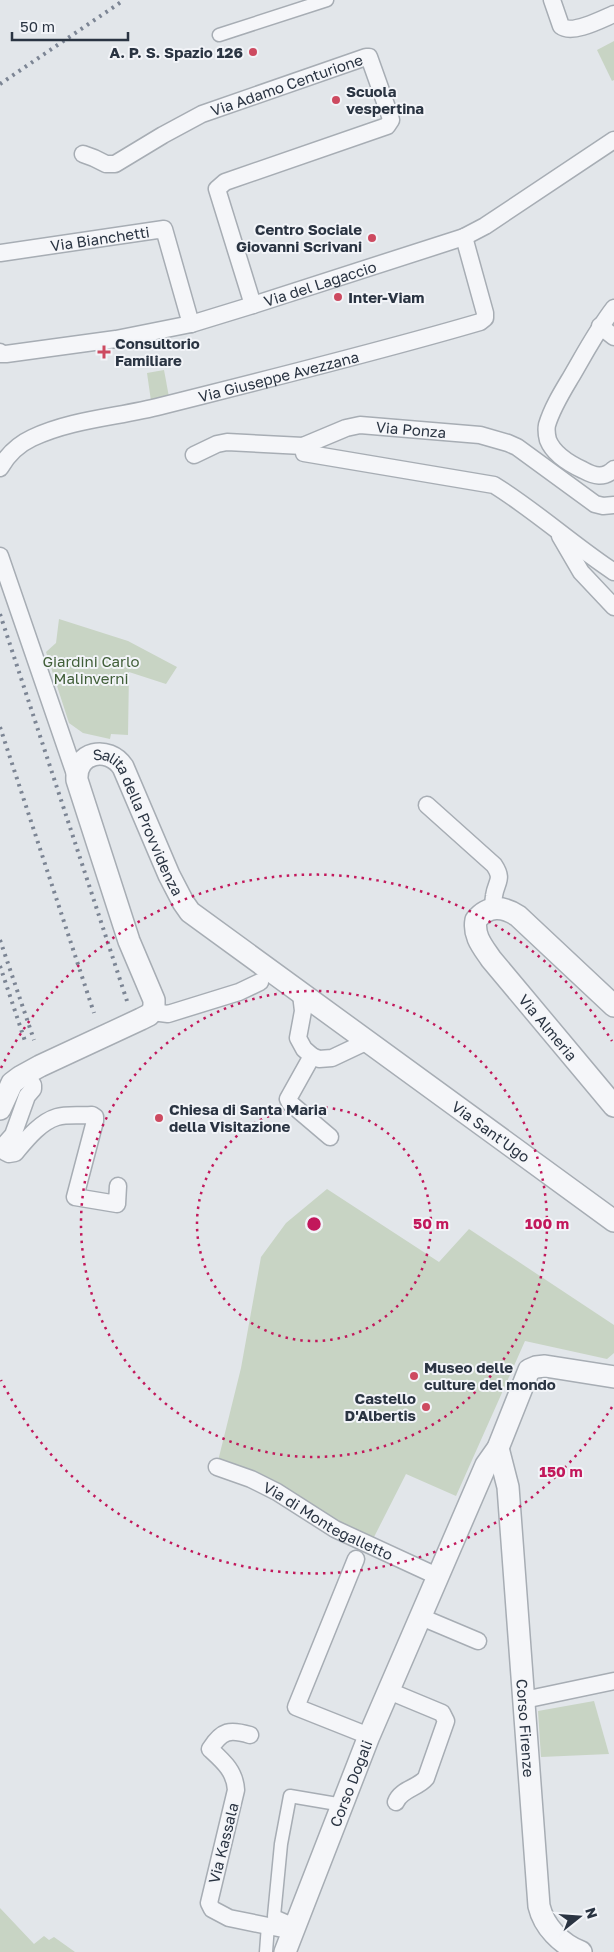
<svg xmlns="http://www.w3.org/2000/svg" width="614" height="1952" viewBox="0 0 614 1952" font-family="'Golos Text',sans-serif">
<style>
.green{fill:#c8d4c4}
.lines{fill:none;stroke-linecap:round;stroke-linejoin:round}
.pedestrian-casing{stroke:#a7adb4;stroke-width:15}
.minor-casing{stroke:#a7adb4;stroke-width:19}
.tertiary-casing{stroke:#a7adb4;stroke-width:24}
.pedestrian{stroke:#f5f6f9;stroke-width:12}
.minor{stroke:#f5f6f9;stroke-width:16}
.tertiary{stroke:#f5f6f9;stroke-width:21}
.rail{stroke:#7c8594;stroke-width:4;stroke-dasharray:2.5 5;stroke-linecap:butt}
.ring{fill:none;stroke:#c2185b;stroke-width:2.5;stroke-dasharray:2.5 5}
.poi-dot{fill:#cd4a60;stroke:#f2f4f8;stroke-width:2}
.labels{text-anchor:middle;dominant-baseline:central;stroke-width:4;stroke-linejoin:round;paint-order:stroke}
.poi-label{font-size:15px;font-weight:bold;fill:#2a3442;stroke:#f2f4f8;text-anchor:start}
.street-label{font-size:15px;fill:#2a3442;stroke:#f2f4f8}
.park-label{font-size:15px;fill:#405e38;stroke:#f2f4f8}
.centre{fill:#c2185b;stroke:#f2f4f8;stroke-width:2.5}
.ring-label{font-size:15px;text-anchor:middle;font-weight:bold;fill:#c2185b;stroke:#f2f4f8;stroke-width:4;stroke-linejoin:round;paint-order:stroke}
</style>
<rect width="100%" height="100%" fill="#e2e6ea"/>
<g class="green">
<polygon points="614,41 614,80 612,81 597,50"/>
<polygon points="164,370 169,397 151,401 147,373"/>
<polygon points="59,619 128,641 177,667 166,684 129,672 128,735 111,734 110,739 83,733 69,723 46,652 56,643"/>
<polygon points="327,1189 439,1262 469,1229 614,1325 614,1353 607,1359 525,1341 456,1496 406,1474 372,1541 285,1490 218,1461 241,1368 261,1257 286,1223"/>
<polygon points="594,1701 609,1754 541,1757 538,1711"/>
<polygon points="0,1908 34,1944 44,1936 49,1940 54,1937 75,1952 0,1952"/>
</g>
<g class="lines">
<g class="pedestrian-casing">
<g id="pedestrian">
<polyline points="219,35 327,0"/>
<polyline points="295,1925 274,1916 281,1844 290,1796 343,1805"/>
<polyline points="266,1952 268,1925"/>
</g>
</g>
<g class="minor-casing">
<g id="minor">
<path d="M 552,0 L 561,26 C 572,35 602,19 614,14"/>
<path id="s1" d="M 83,154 L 94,158 L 106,164 L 115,164 L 163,135 L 202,114 L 366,57 L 369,57 L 390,116 L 391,120 L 387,126 L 225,182 L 217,189 L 253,305"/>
<path id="s2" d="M 0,253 L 164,229 L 191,324"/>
<path d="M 614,308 C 597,330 585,353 571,377 C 562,392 552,408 547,425 C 546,430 547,436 548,440 C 554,455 570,464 583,470 C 594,476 604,479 614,469"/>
<polyline points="600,326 614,337"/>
<path id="s3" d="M 0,352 L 1,354 L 6,354 L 116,339 L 191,324 L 253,305 L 464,237 L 485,226 L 614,140"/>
<path d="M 303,446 L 304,453 L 494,485 C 536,511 573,545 614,572"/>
<path id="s4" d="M 194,455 L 217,444 L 227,442 L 303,446 L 346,428 L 360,425 L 480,435 L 508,443 L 517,447 L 595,504 L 603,506 L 614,505"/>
<path id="s5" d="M 0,468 C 8,454 17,445 32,438 C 72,419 119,417 161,406 C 268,379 374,353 480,322 L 485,318 L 485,313 L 464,237"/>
<polyline points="560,536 581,572 614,607"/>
<polyline points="0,556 77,780"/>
<path d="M 427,805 L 494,865 C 504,880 496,881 494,896 C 493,900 494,904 494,908"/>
<polyline points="301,994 303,1011 298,1038 304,1049 312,1056 319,1059 332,1058 368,1041"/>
<polyline points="152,1012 168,1014 239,992 260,982"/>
<polyline points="312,1056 288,1099 290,1103 330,1137"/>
<path d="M 26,1074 L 33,1085 L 33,1089 L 27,1096 L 13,1135 L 3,1146 L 5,1152 L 9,1154 L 15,1153 C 26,1140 40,1122 57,1117 C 67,1114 81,1116 92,1115 L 95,1117 L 95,1121 L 75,1197 L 117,1204 L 118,1186"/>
<path id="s6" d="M 217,1467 L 251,1479 L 277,1492 L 335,1529 L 439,1577"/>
<polyline points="356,1559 296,1707 369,1736"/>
<polyline points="421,1617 478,1641"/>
<path d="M 389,1691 L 442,1713 L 446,1721 L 426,1778 C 418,1788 401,1789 396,1802"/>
<polyline points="524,1700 614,1681"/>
<path d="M 250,1735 C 230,1729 222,1730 210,1749 C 223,1761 235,1771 236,1790 L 209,1903 L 212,1909 L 229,1918 L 293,1931"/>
</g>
</g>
<g class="tertiary-casing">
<g id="tertiary">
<path id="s7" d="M 614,1006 L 518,916 C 503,906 488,905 476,920 C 473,936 483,947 491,959 L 614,1106"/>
<path id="s8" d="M 0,1109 L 12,1083 L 20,1077 L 40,1066 L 141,1019 L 149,1015 L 154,1009 L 154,1000 L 129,941 L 77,780 C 75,752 108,745 123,767 L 169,875 L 183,902 L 190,912 L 614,1221"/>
<path id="s9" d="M 498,1448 L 508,1487 L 539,1906 C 544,1927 561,1944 581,1952"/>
<path id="s10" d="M 285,1952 L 369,1736 L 486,1465 L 498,1448 L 529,1370 L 536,1367 L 545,1366 L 614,1377"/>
</g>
</g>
<use href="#pedestrian" class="pedestrian"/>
<use href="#minor" class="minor"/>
<use href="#tertiary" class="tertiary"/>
<g class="rail">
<polyline points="0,84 124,0"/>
<polyline points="0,614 127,1001"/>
<polyline points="0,727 94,1013"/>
<polyline points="0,940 34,1040"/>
<polyline points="0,966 26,1044"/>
</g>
</g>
<g class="ring">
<circle cx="314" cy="1224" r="117"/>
<circle cx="314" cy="1224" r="233"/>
<path d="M612 1407A350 350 0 0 1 1 1380M1 1068A350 350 0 0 1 612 1041"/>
</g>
<g class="poi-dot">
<circle cx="253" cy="52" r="5"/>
<circle cx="336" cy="100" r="5"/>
<circle cx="372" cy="238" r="5"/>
<circle cx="338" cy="297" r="5"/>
<path d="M101.5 344.5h5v5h5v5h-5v5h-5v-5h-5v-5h5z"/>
<circle cx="159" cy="1118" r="5"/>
<circle cx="414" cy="1376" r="5"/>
<circle cx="426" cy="1407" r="5"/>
</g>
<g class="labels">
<g class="poi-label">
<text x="243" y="52" text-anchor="end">A. P. S. Spazio 126</text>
<text x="346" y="91">Scuola<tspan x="346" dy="17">vespertina</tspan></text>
<text x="362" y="229" text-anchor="end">Centro Sociale<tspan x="362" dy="17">Giovanni Scrivani</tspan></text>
<text x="348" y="297">Inter-Viam</text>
<text x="115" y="343">Consultorio<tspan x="115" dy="17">Familiare</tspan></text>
<text x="169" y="1109">Chiesa di Santa Maria<tspan x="169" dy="17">della Visitazione</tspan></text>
<text x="424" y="1367">Museo delle<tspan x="424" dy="17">culture del mondo</tspan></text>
<text x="416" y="1398" text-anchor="end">Castello<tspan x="416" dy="17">D'Albertis</tspan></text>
</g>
<g class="street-label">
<text stroke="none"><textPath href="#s1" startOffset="224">Via Adamo Centurione</textPath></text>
<text stroke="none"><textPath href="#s2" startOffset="101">Via Bianchetti</textPath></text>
<text stroke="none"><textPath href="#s3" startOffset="330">Via del Lagaccio</textPath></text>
<text stroke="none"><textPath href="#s5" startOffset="299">Via Giuseppe Avezzana</textPath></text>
<text stroke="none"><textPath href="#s4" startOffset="224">Via Ponza</textPath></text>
<text stroke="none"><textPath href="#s8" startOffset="551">Salita della Provvidenza</textPath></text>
<text stroke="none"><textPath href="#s7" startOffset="311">Via Almeria</textPath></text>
<text stroke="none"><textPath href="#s8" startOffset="1031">Via Sant'Ugo</textPath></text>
<text stroke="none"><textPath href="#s6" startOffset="124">Via di Montegalletto</textPath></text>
<text stroke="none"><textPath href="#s9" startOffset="282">Corso Firenze</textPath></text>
<text stroke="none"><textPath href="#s10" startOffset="181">Corso Dogali</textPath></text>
<text transform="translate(223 1843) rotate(-76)">Via Kassala</text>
</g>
<g class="park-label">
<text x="91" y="661">Giardini Carlo<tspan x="91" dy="17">Malinverni</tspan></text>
</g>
</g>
<circle cx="314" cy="1224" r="8" class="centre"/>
<g class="ring-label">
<text x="431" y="1229">50 m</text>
<text x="547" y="1229">100 m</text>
<text x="561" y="1477">150 m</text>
</g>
<g transform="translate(579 1917) rotate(73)" stroke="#f2f4f8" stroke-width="4" paint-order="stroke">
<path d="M0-4L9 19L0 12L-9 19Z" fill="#2a3442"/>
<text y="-8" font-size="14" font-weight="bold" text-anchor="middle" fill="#2a3442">N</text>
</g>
<path d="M12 32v8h116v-8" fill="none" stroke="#2a3442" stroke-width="2.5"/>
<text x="20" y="32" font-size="15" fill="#2a3442" stroke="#f2f4f8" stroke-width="4" paint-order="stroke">50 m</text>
</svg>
